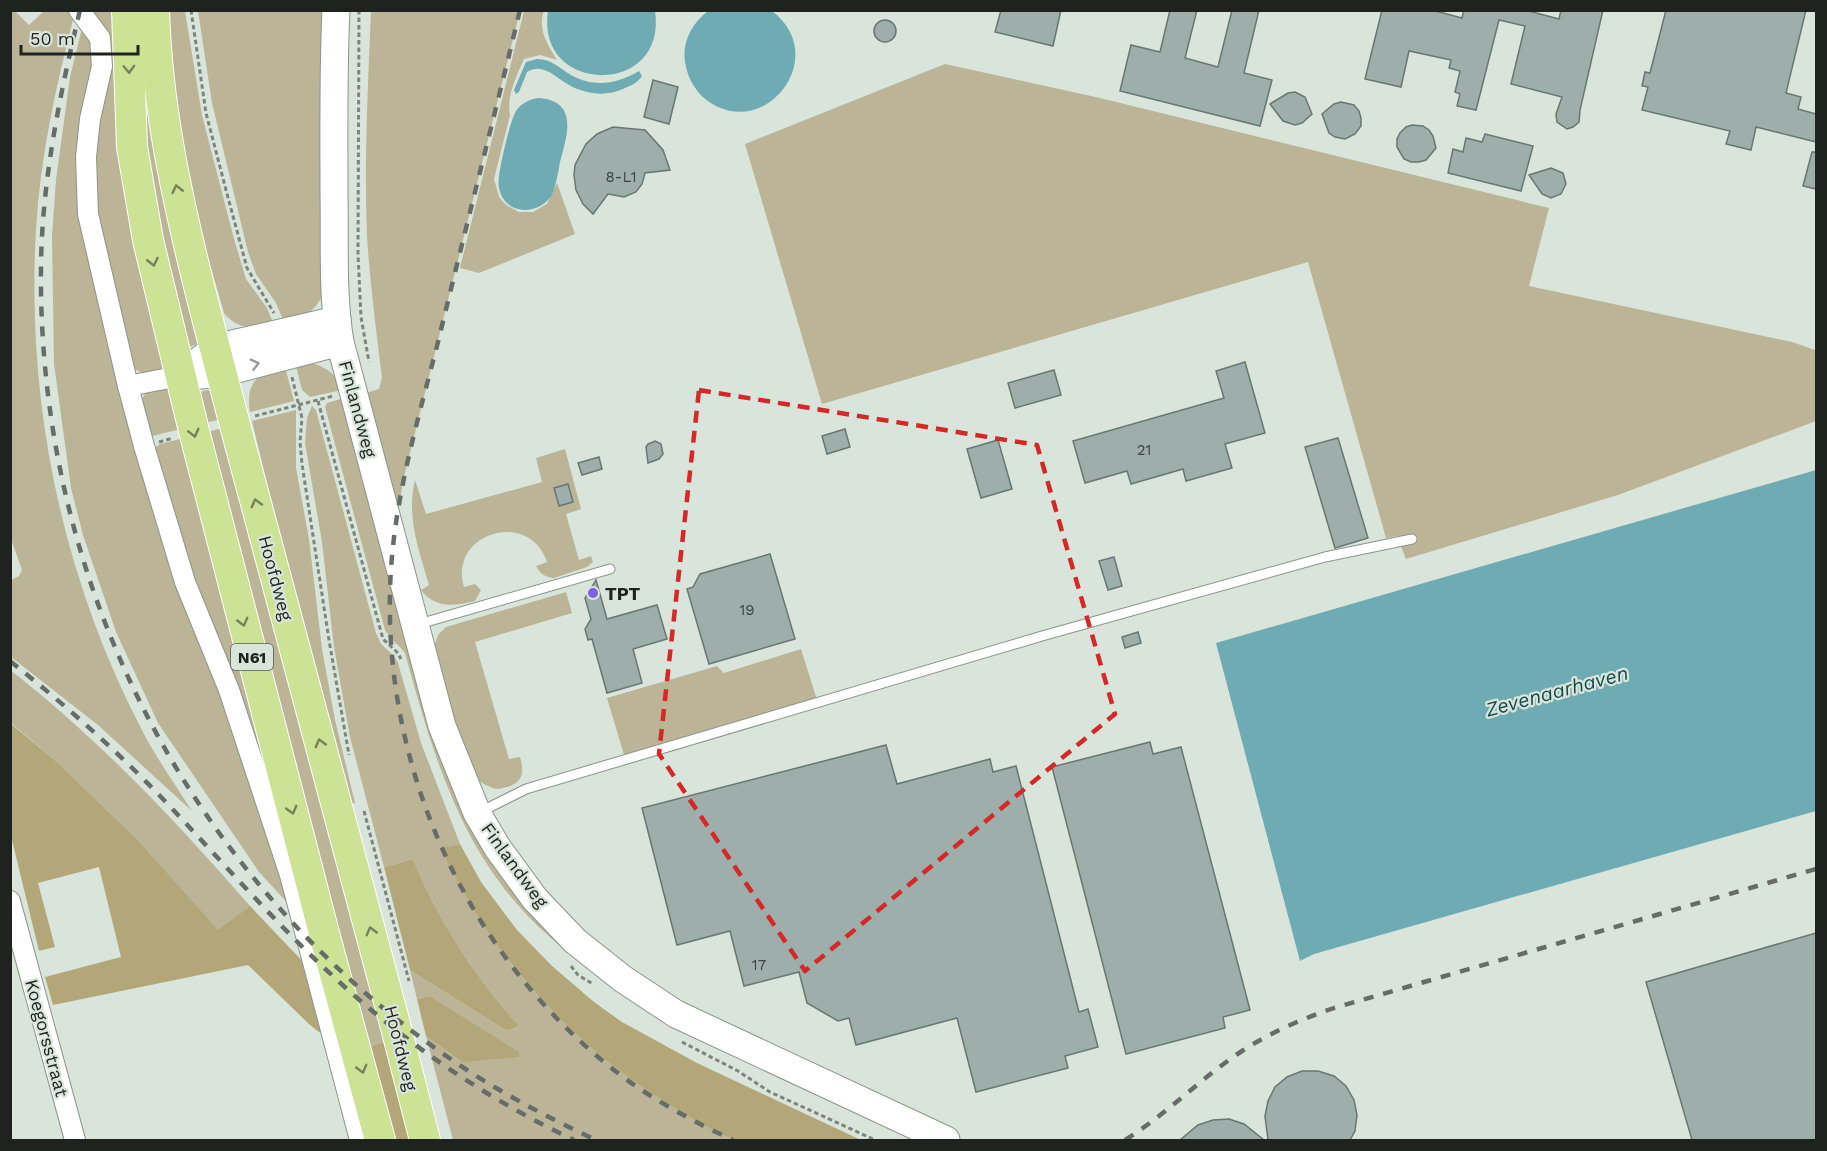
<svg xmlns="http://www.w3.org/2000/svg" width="1827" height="1151" viewBox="0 0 1827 1151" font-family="'Work Sans',sans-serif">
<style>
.green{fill:#bbb496}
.forest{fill:#b3a779}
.water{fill:#6eabb3}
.building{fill:#9eaeaa;stroke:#687773;stroke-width:1.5}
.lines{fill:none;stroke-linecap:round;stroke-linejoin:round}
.lane-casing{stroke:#8a958c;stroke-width:11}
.street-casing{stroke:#8a958c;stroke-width:22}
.secondary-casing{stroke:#8a958c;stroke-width:29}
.primary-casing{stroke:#fff;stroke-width:32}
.path{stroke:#7d857e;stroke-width:3;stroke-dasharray:4.5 3;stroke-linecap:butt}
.lane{stroke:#fff;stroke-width:9}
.street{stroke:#fff;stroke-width:20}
.secondary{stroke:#fff;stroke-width:27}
.primary{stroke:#cce294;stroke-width:30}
.rail{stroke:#666d68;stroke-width:4.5;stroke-dasharray:10 10;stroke-linecap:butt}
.oneway{stroke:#76825a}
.oneway2{stroke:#9a9c9b}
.marked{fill:none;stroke:#d62828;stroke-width:4.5;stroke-dasharray:12 8;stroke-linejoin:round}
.poi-dot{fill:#7c63de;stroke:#d9e5db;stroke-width:2}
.labels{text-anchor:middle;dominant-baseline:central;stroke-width:4.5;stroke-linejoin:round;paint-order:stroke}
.number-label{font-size:15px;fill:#3f4642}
.shield{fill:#d9e5db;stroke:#575d58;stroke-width:1.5}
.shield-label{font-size:16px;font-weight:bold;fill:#1f2320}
.street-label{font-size:18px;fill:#1f2320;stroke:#d9e5db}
.poi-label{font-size:18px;font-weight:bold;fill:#1f2320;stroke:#d9e5db;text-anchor:start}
.water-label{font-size:20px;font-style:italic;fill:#134a50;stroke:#d9e5db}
</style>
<rect width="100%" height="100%" fill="#d9e5db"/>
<g class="green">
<path d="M 87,10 L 118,11 L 165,364 C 156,376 142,376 131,366 L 95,229 L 90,156 L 106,63 Z"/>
<path d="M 10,11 L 15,11 L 29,25 L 44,11 L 69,11 L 74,16 C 56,86 40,158 36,230 C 26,403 62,577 142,730 C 156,758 175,784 192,811 L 98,725 L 11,657 L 11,580 L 19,576 L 22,570 L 10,536 Z"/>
<path d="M 162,11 L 185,11 L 202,115 L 234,239 L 246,279 L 267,308 L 274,325 C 254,327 238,331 224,313 L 189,191 Z"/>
<path d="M 198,11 L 330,11 L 324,293 C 313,314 306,315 284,322 L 276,303 L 256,274 L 248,252 L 212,103 Z"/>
<path d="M 371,11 L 520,11 L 404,477 L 396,522 L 366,393 L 379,389 L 382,378 C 376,330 370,283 367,236 C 364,161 368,85 371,11 Z"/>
<path d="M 524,11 L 544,11 C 537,29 548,45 557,60 L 540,55 L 524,59 C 517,75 506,96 510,115 L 494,179 L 499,197 L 506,205 L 519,212 L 533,212 L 547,204 L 557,183 L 575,234 L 479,273 L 460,268 Z"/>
<polygon points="83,24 94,45 84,219 214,660 293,909 259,872 158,723 116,632 83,535 71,488 54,364 52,236 56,180 70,77"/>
<polygon points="137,34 200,342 190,347 184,346 165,283 137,72"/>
<polygon points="945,64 1100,98 1549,208 1529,286 1792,342 1815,350 1816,421 1618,495 1406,559 1397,536 1386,538 1308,262 822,404 745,144"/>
<path d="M 305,361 C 321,365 337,372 342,390 L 310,397 L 302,390 L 295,362 Z"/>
<path d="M 284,363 L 294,401 L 250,412 C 245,382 258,374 284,363 Z"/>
<polygon points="168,387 185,428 148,437 140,403 146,392"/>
<polygon points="209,390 214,392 225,418 201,424 199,394 203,391"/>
<path d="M 344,398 L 444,754 L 605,978 C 477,898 443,792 405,653 C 399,645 390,639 385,630 L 325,407 L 327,403 Z"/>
<path d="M 312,406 L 316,410 L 376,633 L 381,644 L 394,656 L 398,663 L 421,743 L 460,844 L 442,848 C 503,984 604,1076 737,1140 L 453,1140 L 426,1036 L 462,1062 L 429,996 L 417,999 L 410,970 L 507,1031 L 519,1026 C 475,977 438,920 413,859 L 384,867 L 350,737 L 334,647 L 322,542 L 305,443 L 307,418 Z"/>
<polygon points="296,410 296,468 309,539 322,649 335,720 355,803 347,806 279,558 271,500 252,421"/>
<polygon points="227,427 390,1041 370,1046 203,433"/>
<polygon points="188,437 280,811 251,727 196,593 154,449 160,444"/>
<path d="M 565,449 L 581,509 L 566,514 L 579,560 L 591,556 L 593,562 L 587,567 L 554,578 C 545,577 540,574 536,566 L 547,562 C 529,508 448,533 464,587 L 475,584 L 481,590 L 475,601 C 455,606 435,609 421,590 L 429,585 C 419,550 406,517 415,480 L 426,514 L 542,482 L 536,458 Z"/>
<path d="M 566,592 L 572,613 L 475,642 L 509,759 L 520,757 C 524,771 524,782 507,787 C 503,788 498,790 493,788 C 486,786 478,780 472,777 L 432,652 L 438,635 L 446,627 Z"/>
<polygon points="801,649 817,700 625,758 607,698 717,666 724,673"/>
<path d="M 10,670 C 99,739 176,821 250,906 L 218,931 L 135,837 L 58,763 L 11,723 Z"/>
</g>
<g class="forest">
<polygon points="10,723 58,763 135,837 218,930 250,906 307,966 328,1039 310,1025 248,965 53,1005 45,977 121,957 99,867 38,883 55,947 39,951 11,836"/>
<path d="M 460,844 L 481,882 L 517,930 L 552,966 L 594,1002 L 622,1022 L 697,1063 L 861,1140 C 832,1141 804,1140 775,1140 C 763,1140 750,1142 739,1140 C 724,1138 696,1120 682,1112 C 576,1050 492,960 441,848 Z"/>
<path d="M 413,859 C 438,920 475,977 519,1026 L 507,1031 L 410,970 L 384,867 Z"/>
<polygon points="429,996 519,1052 519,1057 462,1062 426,1036 417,999"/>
<polygon points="390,1041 416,1140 394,1140 370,1046"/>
</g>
<g class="water">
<path d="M 548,11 L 655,11 C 668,97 535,96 548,11 Z"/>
<path d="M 708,11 L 772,11 C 833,57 762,146 704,98 C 694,89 687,76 685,62 C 682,42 692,23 708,11 Z"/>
<path d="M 537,59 C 552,59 559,68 571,75 C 594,88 617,84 639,71 L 642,76 C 637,83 632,85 623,89 C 606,97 585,94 569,85 C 555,77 543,62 527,72 L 519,92 L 516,94 L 514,90 L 526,62 Z"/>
<path d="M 539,98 C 579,101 567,136 560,162 C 558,173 556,185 552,195 C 538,216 505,216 499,188 C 496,178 510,121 516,111 C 521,103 530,99 539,98 Z"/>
<polygon points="1816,470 1816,811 1314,954 1300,961 1216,643"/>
</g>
<g class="building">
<polygon points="1001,10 1061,10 1053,46 995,32"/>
<polygon points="1170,10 1197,10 1185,58 1218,67 1232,10 1259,10 1244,73 1272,80 1260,126 1120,91 1131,45 1160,52"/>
<polygon points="1382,10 1432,10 1462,18 1464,10 1525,10 1559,19 1561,10 1603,10 1580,110 1579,122 1573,127 1567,129 1557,122 1556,114 1562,97 1511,84 1525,26 1499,20 1476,110 1457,106 1460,94 1455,92 1460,71 1449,68 1451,60 1409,51 1401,87 1365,79"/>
<polygon points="1666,10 1806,10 1786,93 1801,97 1798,109 1816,114 1816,142 1756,127 1751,150 1726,144 1730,131 1642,110 1648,87 1642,86 1645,72 1650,73"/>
<circle cx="885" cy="31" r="11"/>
<polygon points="653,80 678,87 669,124 644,117"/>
<polygon points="1295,92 1305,97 1312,114 1302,123 1295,125 1283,121 1270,104 1288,93"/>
<polygon points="1341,102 1354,105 1359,111 1361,118 1361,126 1355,134 1345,139 1335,137 1329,133 1322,114 1334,104"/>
<polygon points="1412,125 1423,126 1429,130 1433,136 1436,148 1426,160 1419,162 1411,162 1404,159 1397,147 1397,139 1400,133 1406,127"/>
<polygon points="613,127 645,130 663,150 670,170 645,173 642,184 636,192 624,197 608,194 593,214 583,204 576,190 574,175 575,165 586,144 597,134"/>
<polygon points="1485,134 1533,146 1521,191 1448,173 1453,149 1463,152 1466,138 1482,142"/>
<polygon points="1812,152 1816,152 1816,189 1803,186"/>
<polygon points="1551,168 1563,173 1566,184 1561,194 1551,198 1542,194 1529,175"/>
<polygon points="1245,362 1265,433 1225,444 1232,468 1186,481 1183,469 1131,484 1127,471 1085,483 1073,441 1224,398 1216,371"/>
<polygon points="1054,370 1061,395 1015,408 1008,383"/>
<polygon points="845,429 850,447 827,454 822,436"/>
<polygon points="1338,438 1368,538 1335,548 1305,447"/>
<polygon points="998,440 1012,489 981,498 967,449"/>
<polygon points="655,441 661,444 663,454 659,459 648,463 646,447 648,444"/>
<polygon points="599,457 602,469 582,475 578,463"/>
<polygon points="568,484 573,502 559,506 554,488"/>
<polygon points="770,554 795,639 709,664 687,589 693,587 700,574"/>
<polygon points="1114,557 1122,586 1108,590 1099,561"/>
<polygon points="596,580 607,619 657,605 667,639 633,649 642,683 607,693 592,639 588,640 585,629 591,619 585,598"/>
<polygon points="1138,632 1141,643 1125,648 1122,637"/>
<polygon points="1150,742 1153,754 1181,747 1250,1010 1223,1017 1225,1028 1126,1054 1052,767"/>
<polygon points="886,745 897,784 990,759 993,772 1016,766 1079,1012 1088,1009 1098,1047 1065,1056 1068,1068 976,1092 957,1018 856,1045 849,1018 838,1021 807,1003 799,972 744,986 730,931 677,945 642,808"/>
<polygon points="1816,933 1816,1140 1692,1140 1646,982"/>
<polygon points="1302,1071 1318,1071 1334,1076 1346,1086 1354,1100 1357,1115 1355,1131 1350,1140 1268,1140 1265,1116 1268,1101 1275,1087 1287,1077"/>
<polygon points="1229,1119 1244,1124 1264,1140 1180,1140 1198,1125 1213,1120"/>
</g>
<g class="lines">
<g class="lane-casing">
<g id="lane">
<polyline points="419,624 610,569"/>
<polyline points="480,812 526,789 1042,636 1325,557 1412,539"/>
</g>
</g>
<g class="street-casing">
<g id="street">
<polyline points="79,10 100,38 102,66 90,119 86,157 88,214 128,386 144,446 185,582 229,690 290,875 360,1140"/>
<polyline points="128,386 180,376"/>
<polyline points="10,901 75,1140"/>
</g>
</g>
<g class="secondary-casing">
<g id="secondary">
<path d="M 336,10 C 333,72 334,133 334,195 C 335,244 332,294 340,342 L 442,726 L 477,813 L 497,847 L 535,899 L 575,941 L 623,979 L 676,1014 L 946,1140"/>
<polyline points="200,375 222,373 340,342"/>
<polyline points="180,376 215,348 337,320"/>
</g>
</g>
<g class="primary-casing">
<g id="primary">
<polyline points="127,10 132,147 148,240 194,431 325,937 380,1140"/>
<path d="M 154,10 C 157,109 178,203 202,298 C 219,364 236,430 254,496 C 312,711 370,925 425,1140"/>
</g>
</g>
<g class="path">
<polyline points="191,10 206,113 226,190 247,268 274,313"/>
<polyline points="359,10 358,254 361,317 369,362"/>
<polyline points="292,377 302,418 300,442 302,464 329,640 349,755"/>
<polyline points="318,401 383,639 398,653 401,659"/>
<polyline points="255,416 333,396"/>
<polyline points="159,442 173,438"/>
<polyline points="364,811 409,981"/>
<polyline points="571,966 578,975 593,984"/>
<polyline points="682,1042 738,1071 770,1092 875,1140"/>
</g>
<use href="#lane" class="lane"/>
<use href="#street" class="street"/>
<use href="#secondary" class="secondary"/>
<use href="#primary" class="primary"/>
<g class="rail">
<path d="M 80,10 C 60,94 42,180 41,266 C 37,592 197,894 470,1072 C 511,1098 553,1120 596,1140"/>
<path d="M 520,10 C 493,121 465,231 438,342 C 419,416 396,492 391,569 C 378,769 472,971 637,1087 C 667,1107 700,1125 733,1140"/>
<path d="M 10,661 C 64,704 115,749 162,798 C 219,858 274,922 335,978 C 406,1044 487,1099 574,1140"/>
<path d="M 1125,1140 C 1167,1114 1201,1078 1242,1051 C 1271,1032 1302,1019 1334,1008 L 1816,869"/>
</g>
</g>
<defs><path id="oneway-chevron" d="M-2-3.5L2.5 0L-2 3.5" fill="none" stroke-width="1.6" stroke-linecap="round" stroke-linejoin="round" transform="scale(1.5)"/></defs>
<g class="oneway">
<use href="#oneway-chevron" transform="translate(129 69) rotate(88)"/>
<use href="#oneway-chevron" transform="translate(177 189) rotate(-103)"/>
<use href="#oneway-chevron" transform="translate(153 262) rotate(77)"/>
<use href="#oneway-chevron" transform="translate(194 433) rotate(76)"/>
<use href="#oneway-chevron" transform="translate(256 503) rotate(-105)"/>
<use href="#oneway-chevron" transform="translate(243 622) rotate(75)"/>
<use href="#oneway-chevron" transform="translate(320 743) rotate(-105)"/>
<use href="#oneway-chevron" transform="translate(292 810) rotate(75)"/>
<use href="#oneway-chevron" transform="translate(371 931) rotate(-105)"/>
<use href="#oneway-chevron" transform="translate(362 1069) rotate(75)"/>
</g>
<use class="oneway2" href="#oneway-chevron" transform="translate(255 364) rotate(-15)"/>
<path class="marked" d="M 699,390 L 1037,445 L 1115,714 L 805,971 L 659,754 Z"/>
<circle class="poi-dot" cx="593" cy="593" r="6"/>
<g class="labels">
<g class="number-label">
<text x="621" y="177">8-L1</text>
<text x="1144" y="450">21</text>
<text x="747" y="610">19</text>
<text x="759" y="965">17</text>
</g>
<rect class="shield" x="231" y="644" width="42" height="26" rx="4.5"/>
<g class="shield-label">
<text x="252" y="657">N61</text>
</g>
<g class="street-label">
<text transform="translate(358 409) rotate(75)">Finlandweg</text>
<text transform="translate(276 578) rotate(75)">Hoofdweg</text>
<text transform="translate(515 865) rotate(54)">Finlandweg</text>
<text transform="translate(47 1038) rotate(75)">Koegorsstraat</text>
<text transform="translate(401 1048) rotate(76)">Hoofdweg</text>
</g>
<g class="poi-label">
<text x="605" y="593">TPT</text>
</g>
<g class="water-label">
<text transform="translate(1557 691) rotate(-15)">Zevenaarhaven</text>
</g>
</g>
<rect width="1827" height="1151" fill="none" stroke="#1f2320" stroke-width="24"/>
<path d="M21 45v9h117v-9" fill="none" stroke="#1f2320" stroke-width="3"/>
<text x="30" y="45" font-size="18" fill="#1f2320" stroke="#d9e5db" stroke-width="4.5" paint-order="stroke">50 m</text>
</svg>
